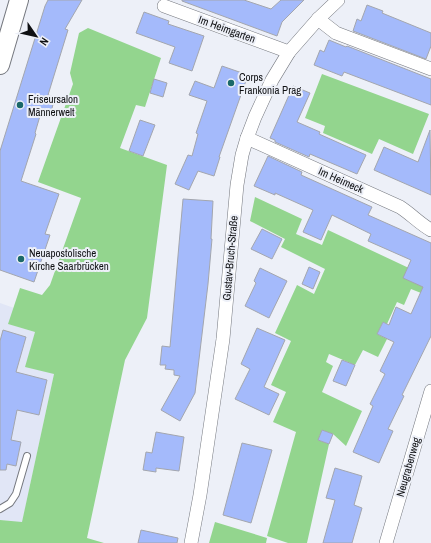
<svg xmlns="http://www.w3.org/2000/svg" width="431" height="543" viewBox="0 0 431 543" font-family="'Archivo Narrow',sans-serif">
<style>
.built{fill:#e1e6f6}
.green{fill:#93d58e}
.building{fill:#a4bafb;stroke:#a3a6ae}
.lines{fill:none;stroke-linecap:round;stroke-linejoin:round}
.service-casing{stroke:#75787f;stroke-width:8}
.minor-casing{stroke:#75787f;stroke-width:14}
.secondary-casing{stroke:#75787f;stroke-width:20}
.service{stroke:#fff;stroke-width:6}
.minor{stroke:#fff;stroke-width:13}
.secondary{stroke:#fff;stroke-width:18}
.poi-dot{fill:#1a6869;stroke:#edf0f8;stroke-width:1.5}
.labels{text-anchor:middle;dominant-baseline:central;stroke-width:4;stroke-linejoin:round;paint-order:stroke}
.street-label{font-size:11px;fill:#0f1013;stroke:#edf0f8}
.poi-label{font-size:11px;fill:#0f1013;stroke:#edf0f8;text-anchor:start}
</style>
<rect width="100%" height="100%" fill="#edf0f8"/>
<polygon class="built" points="0,303 14,308 9,324 35,332 54,374 22,523 0,520"/>
<g class="green">
<polygon points="88,28 161,58 145,107 136,105 120,148 167,165 147,318 125,360 87,538 104,543 0,543 0,520 22,522 54,374 25,367 35,332 8,324 20,288 42,295 50,285 81,198 38,182 73,84 70,73 79,33"/>
<polygon points="322,74 429,114 413,154 379,139 372,154 323,133 325,126 305,118"/>
<polygon points="255,197 302,219 296,234 322,245 328,230 428,277 421,293 411,289 404,305 397,302 387,324 383,322 377,334 387,339 378,357 363,350 355,365 329,354 326,362 333,366 322,392 362,411 346,446 333,434 322,430 318,440 329,444 307,543 288,543 267,536 296,432 273,422 286,392 271,385 291,341 275,333 297,285 314,294 325,269 281,247 285,239 250,221"/>
<polygon points="215,522 267,538 266,543 209,543"/>
</g>
<g class="building">
<polygon points="48,0 82,0 65,29 68,30 48,95 55,97 51,112 42,109 35,133 36,134 21,181 59,194 45,234 50,235 34,282 0,270 0,151 45,6"/>
<polygon points="182,0 244,0 271,9 281,0 304,0 282,22 277,36 182,1"/>
<polygon points="367,5 383,11 382,13 431,33 431,46 426,59 353,31 357,19 361,21"/>
<polygon points="144,12 169,21 168,24 204,36 192,71 169,63 175,47 136,33"/>
<polygon points="329,40 346,47 347,46 431,79 431,105 344,72 342,76 314,65 320,50 324,52"/>
<polygon points="222,66 248,75 219,157 220,157 214,176 198,171 189,190 175,184 188,155 192,156 198,134 196,133 207,101 189,95 195,81 214,88"/>
<polygon points="154,79 167,83 163,97 150,93"/>
<polygon points="293,86 310,93 297,122 320,132 319,134 366,155 357,174 310,154 309,157 275,142 275,140 270,138"/>
<polygon points="140,120 155,125 143,156 129,151"/>
<polygon points="430,130 431,195 374,170 384,147 418,162"/>
<polygon points="268,156 302,172 301,175 372,207 368,215 431,243 431,336 402,395 404,396 388,429 393,431 379,463 353,452 373,406 370,404 385,374 380,371 394,342 377,334 383,322 389,325 396,307 411,314 423,287 403,278 411,260 368,241 371,234 332,215 321,240 303,232 313,210 275,193 275,195 254,186"/>
<polygon points="183,199 213,201 211,239 212,239 208,284 195,393 180,421 161,410 180,376 174,375 174,370 165,369 166,365 160,365 162,346 170,347"/>
<polygon points="262,229 282,239 272,259 251,249"/>
<polygon points="309,267 320,272 313,289 302,284"/>
<polygon points="260,268 287,281 269,318 245,306 256,283 254,281"/>
<polygon points="257,328 285,340 264,387 279,394 269,415 235,399 250,369 241,364"/>
<polygon points="3,330 26,337 16,372 47,380 39,415 17,410 11,440 21,442 16,466 7,464 6,470 0,470 0,341"/>
<polygon points="342,360 355,365 346,386 333,381"/>
<polygon points="322,430 333,434 329,444 318,440"/>
<polygon points="156,432 184,437 179,471 156,468 156,472 143,470 146,452 152,453"/>
<polygon points="242,443 272,450 251,523 223,515"/>
<polygon points="335,468 362,476 354,505 362,508 352,543 323,543 335,500 326,498"/>
<polygon points="141,530 178,538 177,543 138,543"/>
</g>
<g class="lines">
<g class="service-casing">
<polyline id="service" points="0,509 10,503 16,494 27,456"/>
</g>
<g class="minor-casing">
<g id="minor">
<polyline points="164,6 289,52"/>
<polyline points="318,19 336,33 431,69"/>
<path d="M 247,138 L 400,207 C 411,214 420,224 431,230"/>
<polyline points="191,543 200,495 223,339 237,185 242,155 247,138 255,117 272,80 289,52 318,19 338,0"/>
<polyline points="386,543 431,391"/>
</g>
</g>
<g class="secondary-casing">
<polyline id="secondary" points="0,65 19,0"/>
</g>
<use href="#service" class="service"/>
<use href="#minor" class="minor"/>
<use href="#secondary" class="secondary"/>
</g>
<g class="poi-dot">
<circle cx="231" cy="83" r="4"/>
<circle cx="20" cy="105" r="4"/>
<circle cx="21" cy="259" r="4"/>
</g>
<g class="labels">
<g class="street-label">
<text transform="translate(227 29) rotate(20)">Im Heimgarten</text>
<text transform="translate(341 180) rotate(24)">Im Heimeck</text>
<text transform="translate(230 258) rotate(-85)">Gustav-Bruch-Straße</text>
<text transform="translate(408 467) rotate(-74)">Neugrabenweg</text>
</g>
<g class="poi-label">
<text x="239" y="77">Corps<tspan x="239" dy="13">Frankonia Prag</tspan></text>
<text x="28" y="99">Friseursalon<tspan x="28" dy="13">Männerwelt</tspan></text>
<text x="29" y="253">Neuapostolische<tspan x="29" dy="13">Kirche Saarbrücken</tspan></text>
</g>
</g>
<g transform="translate(36 36) rotate(124)" stroke="#edf0f8" stroke-width="3" paint-order="stroke">
<path d="M0-3L7 15L0 10L-7 15Z" fill="#0f1013"/>
<text y="-6" font-size="11" font-weight="bold" text-anchor="middle" fill="#0f1013">N</text>
</g>
</svg>
